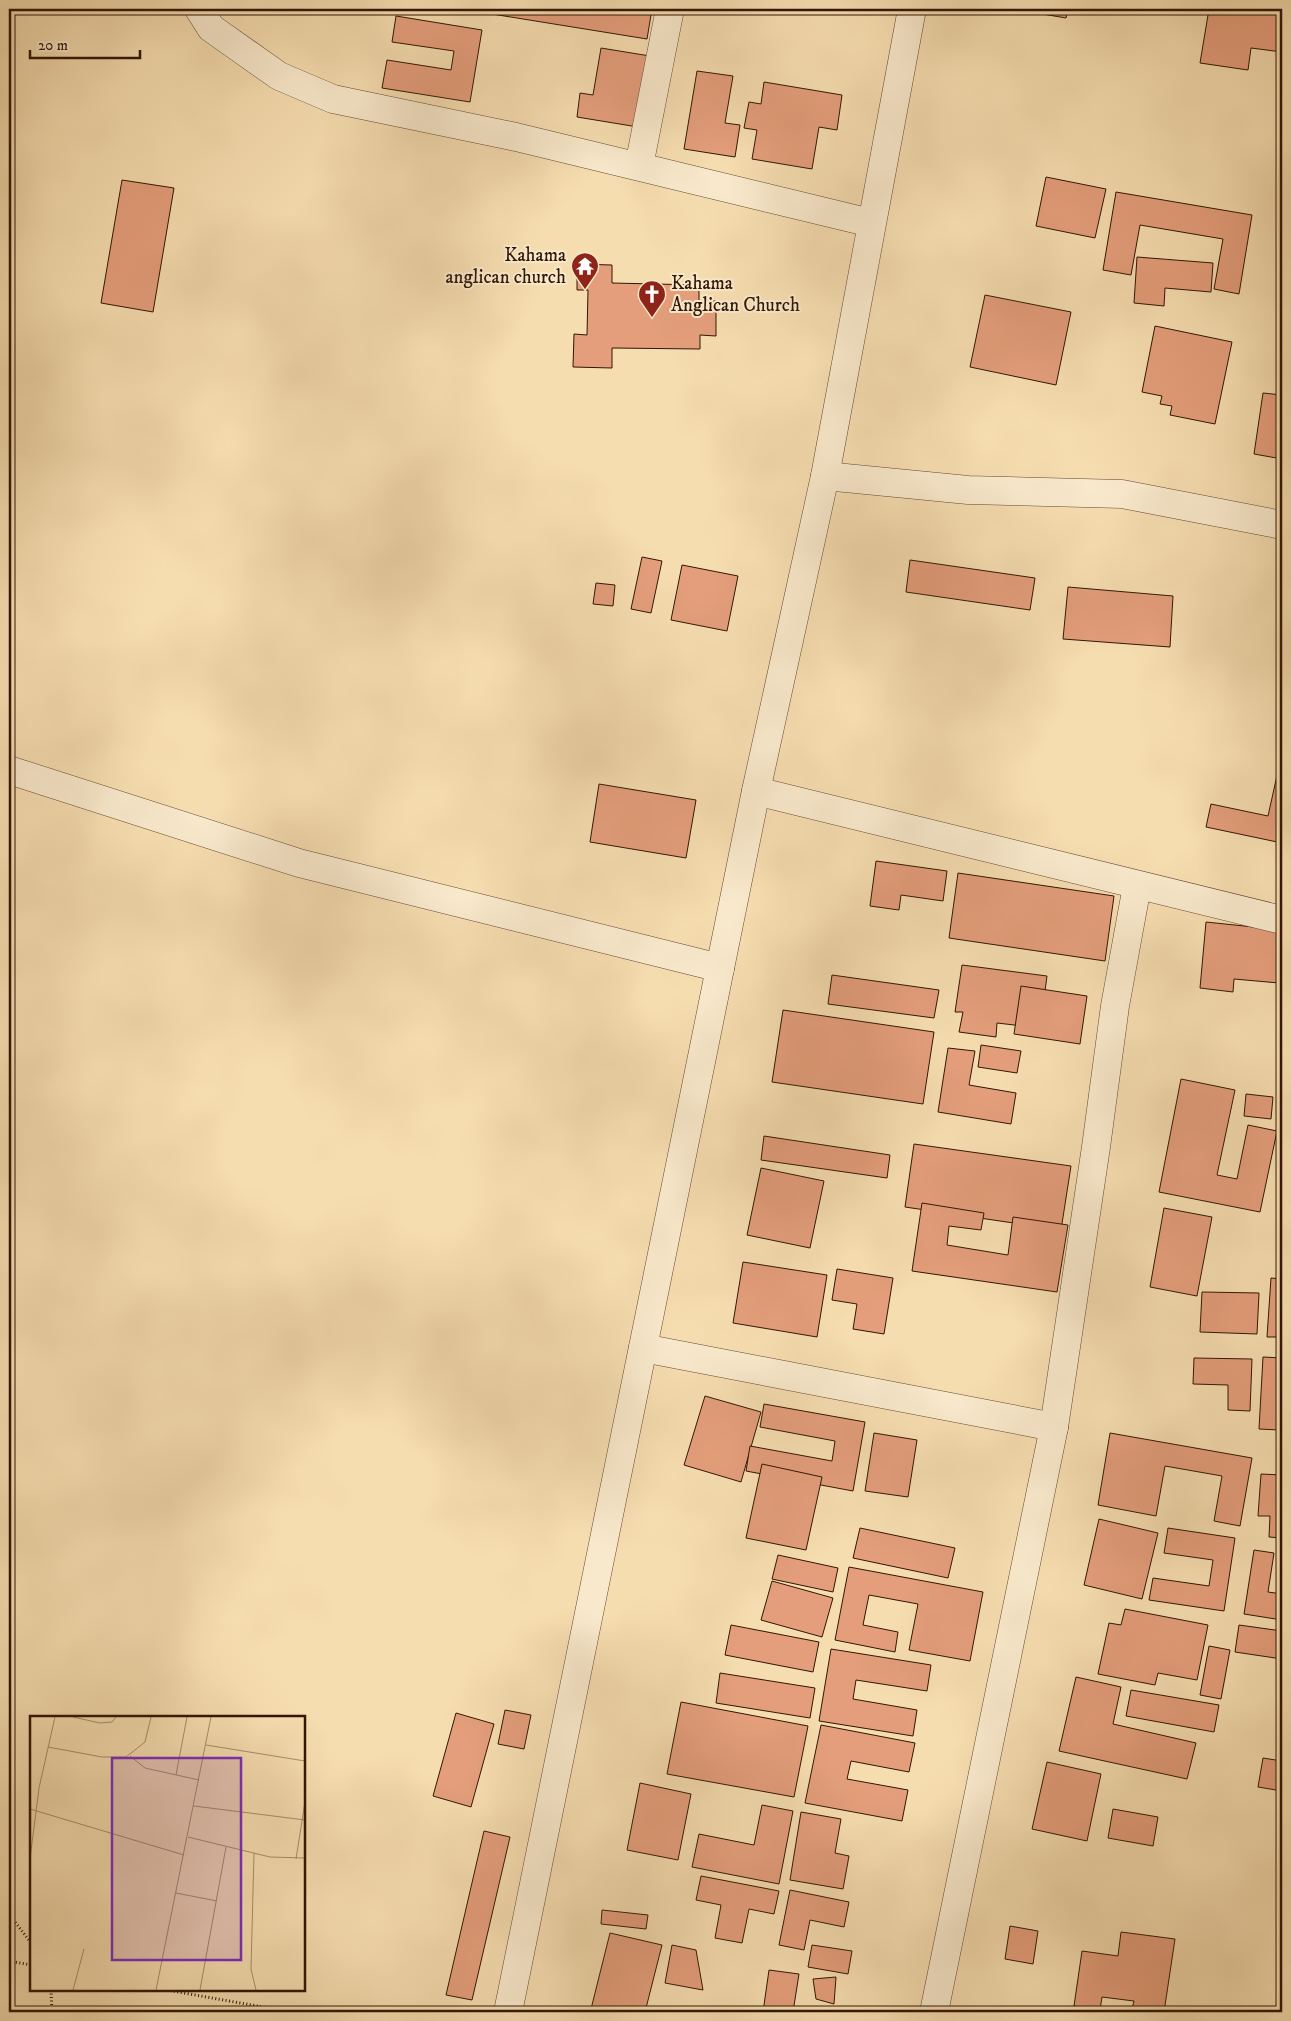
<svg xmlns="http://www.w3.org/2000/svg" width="1291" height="2021" viewBox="0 0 1291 2021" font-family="'IM FELL DW Pica',serif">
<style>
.building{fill:#e49e7b;stroke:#311604}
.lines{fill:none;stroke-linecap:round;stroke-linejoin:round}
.street-casing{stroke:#62482f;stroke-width:29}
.path{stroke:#311604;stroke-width:3;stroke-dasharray:1 2.5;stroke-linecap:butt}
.street{stroke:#f9e9cc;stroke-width:28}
.labels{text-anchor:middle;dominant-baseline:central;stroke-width:4;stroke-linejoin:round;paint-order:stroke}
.poi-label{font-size:19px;fill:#311604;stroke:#f9e9cc;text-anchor:end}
.inset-road{fill:none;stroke:#a78d6b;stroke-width:1}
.view{fill:#7b2cbf;fill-opacity:0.15;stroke:#7b2cbf;stroke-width:2.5}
.inset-edge{fill:none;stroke:#311604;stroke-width:2.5}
</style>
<rect width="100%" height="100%" fill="#f6ddb0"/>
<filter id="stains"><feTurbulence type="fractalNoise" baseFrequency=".004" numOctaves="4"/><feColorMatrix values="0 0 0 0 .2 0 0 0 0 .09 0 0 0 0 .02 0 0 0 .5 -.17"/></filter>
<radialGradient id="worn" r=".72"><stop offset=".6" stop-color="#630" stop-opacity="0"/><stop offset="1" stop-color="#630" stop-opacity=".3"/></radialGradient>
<g class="building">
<polygon points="493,9 652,9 647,39 492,14"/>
<polygon points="1013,9 1068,9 1066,18"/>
<polygon points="1209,9 1282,9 1282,52 1251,48 1248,70 1200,63"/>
<polygon points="396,16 482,30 470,102 382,88 387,60 451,70 454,51 392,42"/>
<polygon points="601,48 650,56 638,127 577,117 580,93 593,95"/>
<polygon points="697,71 733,76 725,123 740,125 735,157 684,149"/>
<polygon points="764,82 842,95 837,130 819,127 812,169 752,159 757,130 744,128 749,102 761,104"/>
<polygon points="1046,177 1106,189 1095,238 1036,226"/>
<polygon points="122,180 174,188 153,312 101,303"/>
<polygon points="1116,192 1252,215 1239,294 1214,289 1223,239 1140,225 1131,275 1103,270"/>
<polygon points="1137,257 1213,263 1211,292 1165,288 1164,306 1134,303"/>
<polygon points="577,264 612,265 612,283 699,285 699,301 716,301 716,336 700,335 700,349 612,348 612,368 573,367 574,334 587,335 588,290 577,290"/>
<polygon points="985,295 1071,312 1056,385 970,367"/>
<polygon points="1155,326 1232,342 1215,424 1170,415 1172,406 1160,404 1162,396 1142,392"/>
<polygon points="1263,393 1282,395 1282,459 1254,454"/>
<polygon points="642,557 662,561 651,613 631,609"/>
<polygon points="910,560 1035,578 1030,610 906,592"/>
<polygon points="682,565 738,576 727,631 671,620"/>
<polygon points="596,583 615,585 613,606 593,604"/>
<polygon points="1068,587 1173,596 1170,647 1063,639"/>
<polygon points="1282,753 1282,843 1206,827 1211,804 1268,816"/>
<polygon points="599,784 696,800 686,858 590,842"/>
<polygon points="876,861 947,871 943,901 901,895 899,910 870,906"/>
<polygon points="958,873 1114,896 1105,961 949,938"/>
<polygon points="1206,922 1282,930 1279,983 1234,979 1233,992 1200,988"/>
<polygon points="962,965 1047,976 1040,1028 997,1023 996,1037 959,1032 963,1012 955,1012"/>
<polygon points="832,975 939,990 934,1018 828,1004"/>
<polygon points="1021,986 1087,996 1080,1044 1014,1034"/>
<polygon points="783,1010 934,1032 923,1104 772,1082"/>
<polygon points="981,1045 1021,1051 1017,1073 978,1067"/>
<polygon points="948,1048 975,1051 969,1085 1016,1093 1011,1124 938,1112"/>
<polygon points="1181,1079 1235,1090 1217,1175 1237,1179 1248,1125 1277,1131 1260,1212 1159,1192"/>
<polygon points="1246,1094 1273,1097 1271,1119 1244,1116"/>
<polygon points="764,1136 890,1155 887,1178 761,1160"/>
<polygon points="1281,1141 1282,1141 1282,1217 1277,1217"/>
<polygon points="914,1144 1071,1166 1061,1230 905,1207"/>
<polygon points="761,1168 824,1181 810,1248 747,1235"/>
<polygon points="922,1203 984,1213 981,1230 949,1226 947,1245 1008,1255 1013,1217 1068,1225 1057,1292 912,1271"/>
<polygon points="1164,1208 1212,1217 1197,1296 1150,1287"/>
<polygon points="743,1262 827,1275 817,1337 733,1323"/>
<polygon points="837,1269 893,1278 884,1334 853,1329 857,1304 832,1300"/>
<polygon points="1271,1278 1282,1279 1282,1337 1267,1337"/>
<polygon points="1202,1292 1259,1293 1257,1334 1200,1332"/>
<polygon points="1263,1357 1282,1358 1279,1430 1259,1429"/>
<polygon points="1194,1358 1252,1359 1250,1411 1228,1410 1228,1385 1193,1384"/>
<polygon points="705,1396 761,1412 741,1482 684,1465"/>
<polygon points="764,1404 865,1422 853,1491 746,1471 750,1446 832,1461 835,1441 760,1427"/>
<polygon points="874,1433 917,1440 908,1497 865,1491"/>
<polygon points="1110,1433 1252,1458 1240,1526 1214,1521 1222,1476 1165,1466 1156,1516 1098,1505"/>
<polygon points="762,1464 822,1477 806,1550 746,1538"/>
<polygon points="1282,1468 1282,1538 1269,1537 1270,1516 1258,1516 1261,1474 1282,1475"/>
<polygon points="1099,1519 1158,1533 1142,1599 1084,1585"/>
<polygon points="860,1528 955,1548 948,1578 853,1558"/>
<polygon points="1168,1528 1235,1538 1224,1611 1149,1600 1153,1578 1209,1586 1213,1560 1164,1553"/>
<polygon points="1254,1550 1274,1553 1268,1592 1282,1594 1282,1620 1244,1614"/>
<polygon points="778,1555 838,1568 833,1592 772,1579"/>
<polygon points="849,1567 983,1592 970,1661 909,1650 918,1604 869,1595 863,1625 898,1632 895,1652 835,1640"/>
<polygon points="772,1581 833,1598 822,1637 761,1620"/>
<polygon points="1125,1609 1208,1625 1197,1680 1158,1673 1155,1685 1098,1674 1109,1623 1121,1625"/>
<polygon points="731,1625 819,1642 813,1672 725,1655"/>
<polygon points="1239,1625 1282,1631 1282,1659 1235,1652"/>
<polygon points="1209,1646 1230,1650 1221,1699 1200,1695"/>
<polygon points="831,1649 931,1665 927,1691 856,1680 853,1699 917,1710 913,1736 819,1721"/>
<polygon points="720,1673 815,1688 810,1718 716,1703"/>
<polygon points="1076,1677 1121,1687 1113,1724 1196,1743 1187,1779 1059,1751"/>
<polygon points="1131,1690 1219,1705 1214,1732 1126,1716"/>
<polygon points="681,1702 808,1726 794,1797 667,1774"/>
<polygon points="505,1710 531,1715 524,1749 498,1744"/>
<polygon points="456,1713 494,1724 471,1807 433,1796"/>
<polygon points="821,1725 915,1743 909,1772 851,1761 847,1779 908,1790 902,1821 805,1803"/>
<polygon points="1263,1758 1282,1761 1282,1791 1258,1787"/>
<polygon points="1047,1762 1101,1774 1087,1841 1032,1829"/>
<polygon points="640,1783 691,1794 678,1860 627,1850"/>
<polygon points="762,1805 793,1811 779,1884 692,1867 699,1834 754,1845"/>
<polygon points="1113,1809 1158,1817 1153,1846 1108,1838"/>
<polygon points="801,1812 841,1819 835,1853 849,1856 843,1889 790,1880"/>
<polygon points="484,1831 510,1837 472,2000 446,1995"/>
<polygon points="1281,1850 1282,1850 1282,1879 1277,1878"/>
<polygon points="701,1876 779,1891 774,1914 749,1909 742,1943 715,1938 721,1905 696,1900"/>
<polygon points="790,1890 849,1902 844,1927 810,1920 804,1950 779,1945"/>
<polygon points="602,1910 648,1915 646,1929 601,1924"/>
<polygon points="1010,1926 1038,1931 1033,1964 1005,1959"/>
<polygon points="1121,1932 1175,1939 1164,2012 1132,2009 1134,2001 1102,1997 1100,2010 1074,2006 1082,1951 1118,1956"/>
<polygon points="610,1933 662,1945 645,2012 607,2012 591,2009"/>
<polygon points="672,1945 696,1950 703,1990 665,1983"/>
<polygon points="812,1945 852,1951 848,1974 808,1967"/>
<polygon points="769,1970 799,1974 793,2012 763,2012"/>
<polygon points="836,1977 834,2004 816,1999 813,1979"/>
</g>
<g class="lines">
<g class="street-casing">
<g id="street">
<polyline points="199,9 211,28 279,76 333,99 516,137 871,223"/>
<polyline points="639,166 670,9"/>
<polyline points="825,476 968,490 1122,494 1282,525"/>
<polyline points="9,770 299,863 720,968"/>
<polyline points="756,791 1282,920"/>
<polyline points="643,1348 1054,1427"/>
<polyline points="508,2012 756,791 825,476 912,9"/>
<polyline points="934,2012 1054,1427 1096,1147 1115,1006 1137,886"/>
</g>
</g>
<g class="path">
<polyline points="9,1914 31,1943"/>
<polyline points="9,1961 31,1965"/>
<polyline points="51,1990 52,2012"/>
<polyline points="167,1990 291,2012"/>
</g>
<use href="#street" class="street"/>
</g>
<defs>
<g id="temple-pin" transform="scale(1.4375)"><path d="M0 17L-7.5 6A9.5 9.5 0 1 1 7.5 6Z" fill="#8f2418" stroke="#f9e9cc"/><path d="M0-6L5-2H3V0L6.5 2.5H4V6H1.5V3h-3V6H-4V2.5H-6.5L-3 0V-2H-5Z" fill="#fff"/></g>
<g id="church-pin" transform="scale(1.4375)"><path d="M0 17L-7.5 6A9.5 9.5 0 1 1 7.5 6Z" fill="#8f2418" stroke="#f9e9cc"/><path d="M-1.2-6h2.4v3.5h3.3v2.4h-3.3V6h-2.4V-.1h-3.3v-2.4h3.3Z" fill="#fff"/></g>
</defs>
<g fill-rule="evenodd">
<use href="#temple-pin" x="585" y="266"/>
<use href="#church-pin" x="652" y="294"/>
</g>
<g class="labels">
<g class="poi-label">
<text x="566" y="255">Kahama<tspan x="566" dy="22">anglican church</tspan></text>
<text x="671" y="283" text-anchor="start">Kahama<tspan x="671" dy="22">Anglican Church</tspan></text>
</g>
</g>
<g transform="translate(30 1716)">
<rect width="275" height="275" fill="#f6ddb0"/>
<path class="inset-road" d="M 43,1 L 70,7 L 82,6 L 86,1M 176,29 L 275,45M 18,31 L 72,41 L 96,41 L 115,26 L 121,1M 100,40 L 115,52 L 169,64M 146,59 L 157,1M 164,90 L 275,104M 0,93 L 154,139M 158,121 L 240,141 L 275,142M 224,137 L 221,253 L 226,274M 0,143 L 9,72 L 25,1M 266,143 L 275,86M 146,177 L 187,185M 43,274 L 54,233M 126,274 L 181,1M 170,274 L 196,131"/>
<path class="view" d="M 82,42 L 211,42 L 211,244 L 82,244 Z"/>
<rect width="275" height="275" class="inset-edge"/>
</g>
<rect width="1291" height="2021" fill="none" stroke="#f6ddb0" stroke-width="30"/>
<rect x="10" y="10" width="1271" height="2001" fill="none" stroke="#311604" stroke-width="2.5"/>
<rect x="15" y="15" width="1261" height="1991" fill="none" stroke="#311604"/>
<path d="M30 50v8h110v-8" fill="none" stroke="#311604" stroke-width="2.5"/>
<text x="38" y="50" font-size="15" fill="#311604" stroke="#f9e9cc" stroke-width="4" paint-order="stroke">20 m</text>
<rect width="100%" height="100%" filter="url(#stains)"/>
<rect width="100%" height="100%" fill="url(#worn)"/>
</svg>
